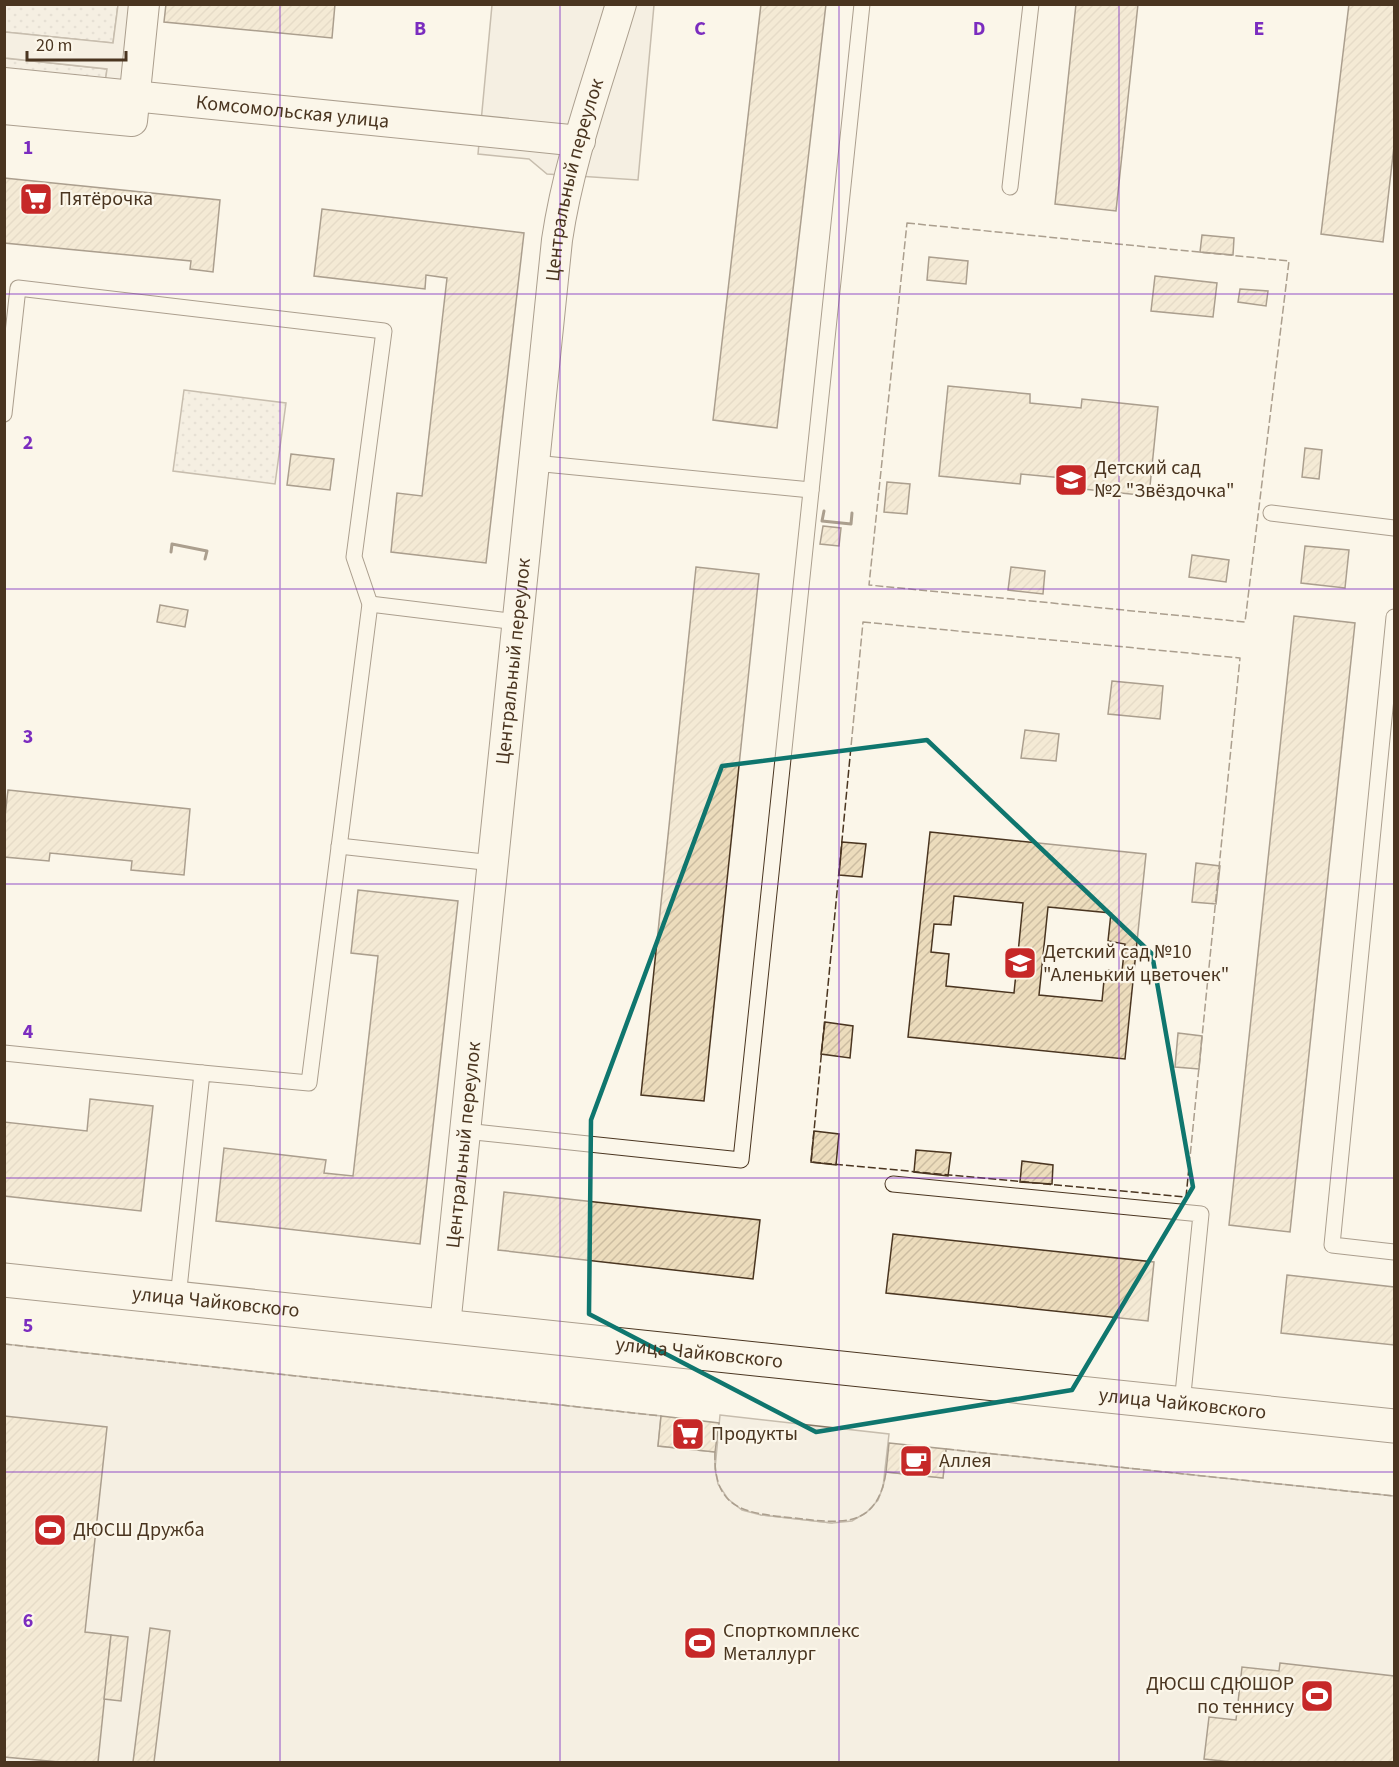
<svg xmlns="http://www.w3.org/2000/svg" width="1399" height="1767" viewBox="0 0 1399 1767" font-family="'Source Sans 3',sans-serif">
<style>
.green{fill:url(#green-dots);stroke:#887966;stroke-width:1.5}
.pitch{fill:#ede6d9;stroke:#887966;stroke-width:1.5}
.parking{fill:#ede7d9;stroke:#887966;stroke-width:1.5}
.building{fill:url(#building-hatch);stroke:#4a3520;stroke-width:1.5;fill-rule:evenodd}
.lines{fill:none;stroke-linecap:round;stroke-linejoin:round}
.lane-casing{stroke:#4a3520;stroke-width:17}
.street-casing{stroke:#4a3520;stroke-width:32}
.secondary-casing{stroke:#4a3520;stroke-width:35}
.lane{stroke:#fbf6e9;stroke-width:15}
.street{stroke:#fbf6e9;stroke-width:30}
.secondary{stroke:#fbf6e9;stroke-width:33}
.fence{stroke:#4a3520;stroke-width:1.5;stroke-dasharray:8 3;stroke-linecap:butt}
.wall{stroke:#4a3520;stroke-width:3}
.marked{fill:none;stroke:#0f766e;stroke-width:4.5;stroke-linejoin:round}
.grid{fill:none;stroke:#7b2cbf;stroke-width:1.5;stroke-opacity:0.55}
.labels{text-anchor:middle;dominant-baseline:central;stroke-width:4.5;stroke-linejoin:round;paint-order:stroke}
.street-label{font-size:20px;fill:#4a3520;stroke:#fbf6e9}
.poi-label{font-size:20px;fill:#4a3520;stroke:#fbf6e9;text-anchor:start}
.grid-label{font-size:20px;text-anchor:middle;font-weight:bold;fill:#7b2cbf;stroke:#fbf6e9;stroke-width:4.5;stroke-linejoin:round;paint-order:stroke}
</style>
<defs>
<pattern id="green-dots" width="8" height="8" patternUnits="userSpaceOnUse" patternTransform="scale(1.5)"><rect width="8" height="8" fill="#ede6d9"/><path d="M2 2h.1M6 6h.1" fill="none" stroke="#cdc6ba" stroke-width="1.8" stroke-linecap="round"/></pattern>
<pattern id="building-hatch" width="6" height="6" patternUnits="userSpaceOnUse" patternTransform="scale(1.5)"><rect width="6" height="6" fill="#ecdcbc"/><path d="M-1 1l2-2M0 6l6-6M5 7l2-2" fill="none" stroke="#ccbda1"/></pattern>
</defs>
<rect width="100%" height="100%" fill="#fbf6e9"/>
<g class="green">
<polygon points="4,5 118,5 113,43 5,32"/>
<polygon points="4,58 107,69 105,83 5,73"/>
<polygon points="184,390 286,403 275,484 173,471"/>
</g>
<polygon class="pitch" points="5,1344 661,1416 658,1446 715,1452 715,1469 761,1515 832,1523 883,1487 886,1472 943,1478 946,1449 1394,1496 1394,1762 5,1762"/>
<g class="parking">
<polygon points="118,5 144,5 132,121 105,83 107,69 5,58 5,32 113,43"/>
<polygon points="492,5 654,5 638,180 547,174 529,159 478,154"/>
<polygon points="720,1415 889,1434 883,1487 878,1500 867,1512 852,1521 832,1523 761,1515 742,1510 728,1499 718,1484 715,1469"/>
</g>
<g class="building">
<polygon points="166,4 335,4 332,38 164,22"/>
<polygon points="761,4 826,4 777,428 713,420"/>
<polygon points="1076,4 1138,4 1116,211 1055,204"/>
<polygon points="1349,4 1394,4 1394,146 1383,242 1321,234"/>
<polygon points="4,178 220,200 213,272 190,269 191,261 4,243"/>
<polygon points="322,209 524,233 486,563 391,552 397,493 422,496 447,278 426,275 425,289 314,276"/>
<polygon points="1202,235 1234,238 1233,255 1200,252"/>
<polygon points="929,257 968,261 966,284 927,280"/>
<polygon points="1155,276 1217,283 1213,317 1151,311"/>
<polygon points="1240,289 1268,291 1266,306 1238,302"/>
<polygon points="948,386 1030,394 1030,403 1081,408 1082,399 1158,407 1149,496 1074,488 1074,479 1021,474 1020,484 939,476"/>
<polygon points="1305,448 1322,450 1319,479 1302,477"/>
<polygon points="291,454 334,459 330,490 287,485"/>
<polygon points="887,482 910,484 907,514 884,512"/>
<polygon points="823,526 841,528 839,546 820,544"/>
<polygon points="1305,546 1349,550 1345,588 1301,583"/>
<polygon points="1192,555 1229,560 1226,582 1189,577"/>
<polygon points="696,567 759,574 704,1101 641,1095"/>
<polygon points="1011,567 1045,571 1043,594 1008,590"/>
<polygon points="160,605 188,610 185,627 157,622"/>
<polygon points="1294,616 1355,623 1290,1232 1229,1225"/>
<polygon points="1112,681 1163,686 1160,719 1108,714"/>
<polygon points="1025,730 1059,734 1056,761 1021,758"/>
<polygon points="8,790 190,809 184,875 131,870 132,861 50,853 49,861 4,857 4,825"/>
<path d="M 930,832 L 1146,854 L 1125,1059 L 908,1037 ZM 954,896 L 1023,903 L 1014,993 L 946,986 L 949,954 L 931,952 L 934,924 L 951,925 ZM 1048,907 L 1111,913 L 1108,941 L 1125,944 L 1122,971 L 1105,970 L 1102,1001 L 1039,995 Z"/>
<polygon points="842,842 866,844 862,877 839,875"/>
<polygon points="1196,863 1220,866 1216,904 1192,902"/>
<polygon points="358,890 458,901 420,1244 216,1221 224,1148 326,1160 324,1173 353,1176 378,956 351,953"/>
<polygon points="825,1022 853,1026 850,1058 821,1054"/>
<polygon points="1178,1033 1202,1036 1199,1069 1175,1067"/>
<polygon points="90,1099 153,1106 141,1211 4,1196 4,1122 87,1131"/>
<polygon points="814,1131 839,1134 836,1165 811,1162"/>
<polygon points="916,1150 951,1153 948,1176 914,1172"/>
<polygon points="1022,1161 1053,1165 1052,1184 1020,1182"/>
<polygon points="504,1192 760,1220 753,1279 498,1250"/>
<polygon points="893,1234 1154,1262 1148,1321 886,1293"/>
<polygon points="1287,1275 1394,1287 1394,1345 1281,1333"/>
<polygon points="4,1416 107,1427 85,1632 111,1635 98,1762 60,1762 4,1757"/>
<polygon points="661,1416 719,1423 715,1452 658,1446"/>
<polygon points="889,1443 946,1449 943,1478 886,1472"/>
<polygon points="150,1628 170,1631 154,1762 133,1762"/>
<polygon points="111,1635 128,1637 121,1701 104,1699"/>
<polygon points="1280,1663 1394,1676 1394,1762 1232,1762 1204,1759 1209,1717 1236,1720 1242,1667 1279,1671"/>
</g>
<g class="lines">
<g class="lane-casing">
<g id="lane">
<polyline points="1010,187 1031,4"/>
<polyline points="4,414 18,288 384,331 354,557 370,604 309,1083 202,1073 178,1298"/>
<polyline points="534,463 811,490"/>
<polyline points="1271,513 1394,528"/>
<polyline points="370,604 517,622"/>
<polyline points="1394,617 1332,1245 1394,1252"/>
<polyline points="339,846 493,863"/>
<polyline points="4,1053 202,1073"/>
<polyline points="465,1131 741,1160 862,4"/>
<polyline points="893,1184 1201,1214 1182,1404"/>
</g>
</g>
<g class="street-casing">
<g id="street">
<path id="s1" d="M 4,83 L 580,141"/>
<polyline points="4,109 132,121 144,4"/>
<path id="s2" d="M 445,1326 L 557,240 C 569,159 598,82 621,4"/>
</g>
</g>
<g class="secondary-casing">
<g id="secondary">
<path id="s3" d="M 4,1280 L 1394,1426"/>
</g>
</g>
<use href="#lane" class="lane"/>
<use href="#street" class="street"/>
<use href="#secondary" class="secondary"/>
<g class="fence">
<polygon points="907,223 1289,261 1245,622 869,585"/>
<polygon points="863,622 1240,658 1186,1197 811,1162"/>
<polyline points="4,1344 661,1416"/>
<polyline points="946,1449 1394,1496"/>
<path d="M 715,1452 C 713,1511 746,1513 794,1518 C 840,1523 877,1530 886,1472"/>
</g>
<g class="wall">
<polyline points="824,511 822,521 851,524 852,513"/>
<polyline points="171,552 172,544 207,551 205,559"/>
</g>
</g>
<path d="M0 0H1399V1767H0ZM 927,740 L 1152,954 L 1193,1187 L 1072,1390 L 816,1432 L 589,1314 L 591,1120 L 722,766 Z" fill="#fbf6e9" fill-opacity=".55" fill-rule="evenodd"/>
<path class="marked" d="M 927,740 L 1152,954 L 1193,1187 L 1072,1390 L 816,1432 L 589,1314 L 591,1120 L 722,766 Z"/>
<path class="grid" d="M 280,4 L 280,1762M 560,4 L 560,1762M 839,4 L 839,1762M 1119,4 L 1119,1762M 4,294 L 1394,294M 4,589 L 1394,589M 4,884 L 1394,884M 4,1178 L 1394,1178M 4,1472 L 1394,1472"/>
<defs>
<g id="supermarket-square" transform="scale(1.725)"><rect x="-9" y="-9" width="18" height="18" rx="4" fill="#c62828" stroke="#fbf6e9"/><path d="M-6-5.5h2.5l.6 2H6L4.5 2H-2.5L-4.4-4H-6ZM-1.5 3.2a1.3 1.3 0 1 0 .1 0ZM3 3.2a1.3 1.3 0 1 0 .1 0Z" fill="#fff"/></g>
<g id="school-square" transform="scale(1.725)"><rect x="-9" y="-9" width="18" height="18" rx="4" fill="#c62828" stroke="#fbf6e9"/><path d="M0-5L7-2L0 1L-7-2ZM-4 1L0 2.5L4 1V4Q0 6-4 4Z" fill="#fff"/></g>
<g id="cafe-square" transform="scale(1.725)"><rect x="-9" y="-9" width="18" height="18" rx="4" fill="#c62828" stroke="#fbf6e9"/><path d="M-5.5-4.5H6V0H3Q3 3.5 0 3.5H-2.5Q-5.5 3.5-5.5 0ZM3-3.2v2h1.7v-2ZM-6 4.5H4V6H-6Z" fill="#fff"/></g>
<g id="stadium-square" transform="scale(1.725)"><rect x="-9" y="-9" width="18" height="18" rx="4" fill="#c62828" stroke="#fbf6e9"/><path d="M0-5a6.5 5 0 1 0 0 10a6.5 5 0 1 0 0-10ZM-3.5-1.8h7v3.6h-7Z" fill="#fff"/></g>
</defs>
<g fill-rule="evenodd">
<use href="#supermarket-square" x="36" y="199"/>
<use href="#school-square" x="1071" y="480"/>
<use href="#school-square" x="1020" y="963"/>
<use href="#supermarket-square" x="688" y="1434"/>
<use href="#cafe-square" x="916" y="1461"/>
<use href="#stadium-square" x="50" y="1530"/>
<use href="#stadium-square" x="700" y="1643"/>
<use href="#stadium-square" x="1317" y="1696"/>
</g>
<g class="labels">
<g class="street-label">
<text stroke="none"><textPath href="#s1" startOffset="290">Комсомольская улица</textPath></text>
<text stroke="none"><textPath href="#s2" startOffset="1154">Центральный переулок</textPath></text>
<text stroke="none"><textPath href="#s2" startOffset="668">Центральный переулок</textPath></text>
<text stroke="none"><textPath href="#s2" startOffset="182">Центральный переулок</textPath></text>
<text stroke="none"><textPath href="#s3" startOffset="213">улица Чайковского</textPath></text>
<text stroke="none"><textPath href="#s3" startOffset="699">улица Чайковского</textPath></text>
<text stroke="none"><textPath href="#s3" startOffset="1185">улица Чайковского</textPath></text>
</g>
<g class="poi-label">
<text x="59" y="199">Пятёрочка</text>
<text x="1094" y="468">Детский сад<tspan x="1094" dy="23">№2 "Звёздочка"</tspan></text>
<text x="1043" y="952">Детский сад №10<tspan x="1043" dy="23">"Аленький цветочек"</tspan></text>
<text x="711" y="1434">Продукты</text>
<text x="939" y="1461">Аллея</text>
<text x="73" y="1530">ДЮСШ Дружба</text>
<text x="723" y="1631">Спорткомплекс<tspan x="723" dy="23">Металлург</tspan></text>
<text x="1294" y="1684" text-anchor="end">ДЮСШ СДЮШОР<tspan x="1294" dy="23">по теннису</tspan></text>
</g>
</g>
<g class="grid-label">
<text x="420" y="35">B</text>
<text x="700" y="35">C</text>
<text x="979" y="35">D</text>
<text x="1259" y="35">E</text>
<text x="28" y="154">1</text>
<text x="28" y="449">2</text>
<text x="28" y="743">3</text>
<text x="28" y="1038">4</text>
<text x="28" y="1332">5</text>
<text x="28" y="1627">6</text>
</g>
<rect width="1399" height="1767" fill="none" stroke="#4a3520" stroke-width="12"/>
<path d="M27 51v9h99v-9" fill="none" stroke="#4a3520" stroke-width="3"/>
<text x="36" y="51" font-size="18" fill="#4a3520" stroke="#fbf6e9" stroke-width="4.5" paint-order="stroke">20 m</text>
</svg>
